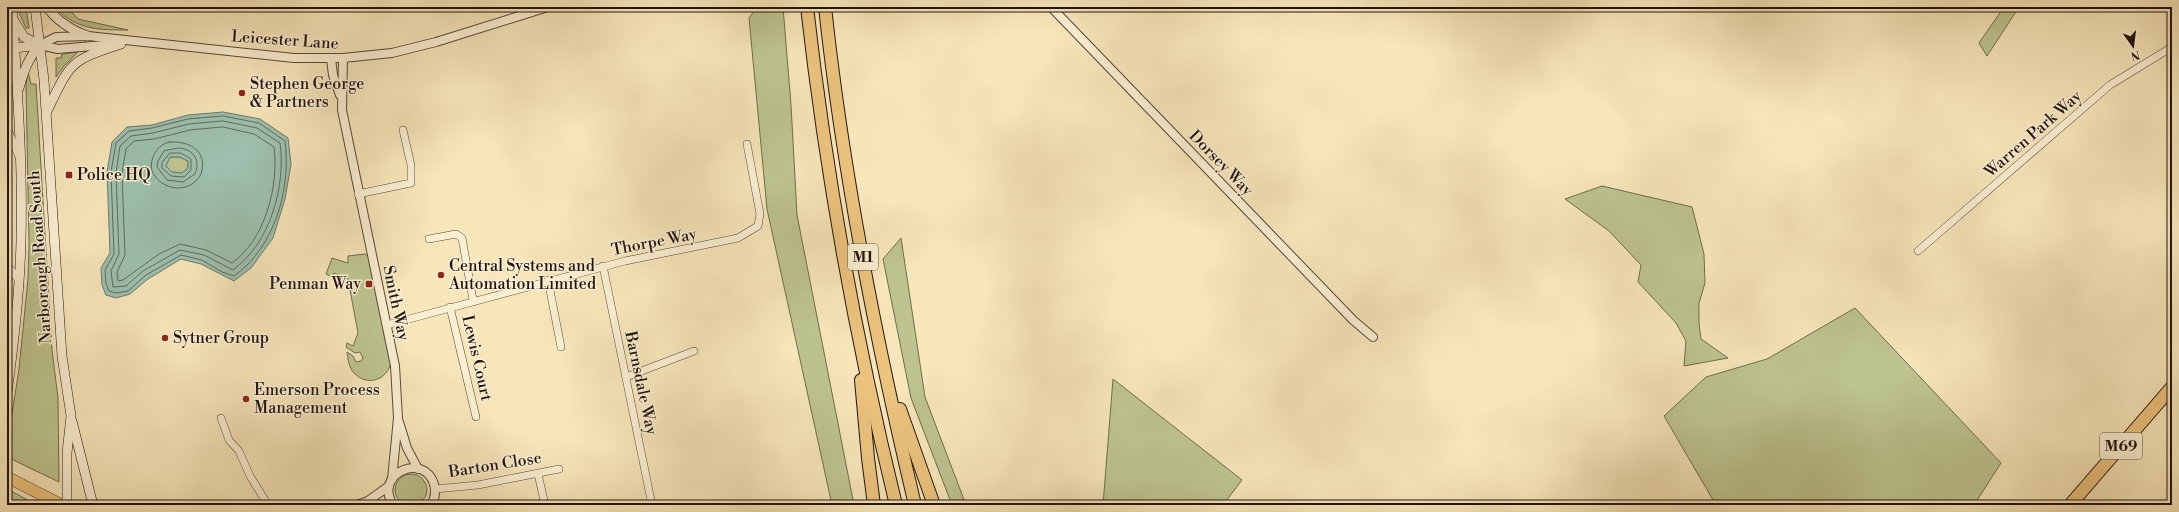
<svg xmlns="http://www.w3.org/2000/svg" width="2179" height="512" viewBox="0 0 2179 512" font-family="'Libre Bodoni',serif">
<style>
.green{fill:#bdc48f;stroke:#6e6c50}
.water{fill:#9dc0ae;stroke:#6b7b6f;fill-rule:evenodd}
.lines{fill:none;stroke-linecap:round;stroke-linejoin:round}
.shore{stroke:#5e6a5f;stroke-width:1}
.minor-casing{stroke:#56483a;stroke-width:8}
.tertiary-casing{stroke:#56483a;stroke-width:10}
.secondary-casing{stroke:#201410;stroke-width:10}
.trunk-casing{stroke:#201410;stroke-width:12}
.motorway-casing{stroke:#201410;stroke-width:14}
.minor{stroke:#faefd2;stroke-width:7}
.tertiary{stroke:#faefd2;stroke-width:8}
.secondary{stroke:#faefd2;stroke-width:9}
.trunk{stroke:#ecc37d;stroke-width:11}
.motorway{stroke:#ecc37d;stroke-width:12}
.poi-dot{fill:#8f2418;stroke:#faefd2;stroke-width:1.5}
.labels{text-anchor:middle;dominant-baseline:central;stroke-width:3;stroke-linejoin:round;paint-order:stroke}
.shield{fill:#faefd2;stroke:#61564a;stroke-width:1}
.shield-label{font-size:15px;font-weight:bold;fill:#201410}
.street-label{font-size:16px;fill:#201410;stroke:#faefd2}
.poi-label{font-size:16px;fill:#201410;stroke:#faefd2;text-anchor:start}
</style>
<rect width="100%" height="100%" fill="#f7e6ba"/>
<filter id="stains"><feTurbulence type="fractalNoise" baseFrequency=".005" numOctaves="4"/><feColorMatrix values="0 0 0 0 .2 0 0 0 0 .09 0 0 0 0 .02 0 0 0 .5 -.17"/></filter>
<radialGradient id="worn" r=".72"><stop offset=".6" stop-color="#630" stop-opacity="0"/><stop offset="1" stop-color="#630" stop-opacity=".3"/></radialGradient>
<g class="green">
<polygon points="18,7 26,7 29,28 26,28 20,15"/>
<path d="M 55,7 L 67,7 L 78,19 L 128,30 C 100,30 75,30 55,7 Z"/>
<polygon points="757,7 783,7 791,105 797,215 854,505 832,505 767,209 749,18"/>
<polygon points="2004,7 2019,7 1987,56 1979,43"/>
<polygon points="78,52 64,66 56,77 56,58 61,58 62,54"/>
<polygon points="28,72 31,84 36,84 52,350 58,398 59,482 7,457 7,431 11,420 19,369 28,279 29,244 26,85"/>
<polygon points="170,157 180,157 188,161 188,168 182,173 172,172 165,166"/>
<polygon points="1602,186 1692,207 1704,254 1705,283 1699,303 1699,323 1701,339 1728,358 1684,366 1686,341 1676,323 1638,282 1641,265 1609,231 1565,199"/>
<polygon points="901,238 925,397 966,505 952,505 911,398 883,259"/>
<path d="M 365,254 L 370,257 L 391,362 C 388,380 367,387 354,373 C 349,368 348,359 347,352 L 353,356 L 356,362 L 361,361 L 363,358 L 360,352 L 355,353 L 346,347 L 347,343 L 353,346 L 358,333 L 348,279 L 334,273 L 332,277 L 326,274 L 332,258 L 348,263 L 348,256 Z"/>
<polygon points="1855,308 2001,463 1974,505 1781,505 1778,503 1716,505 1664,416 1706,377 1767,359"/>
<polygon points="1113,379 1242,480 1223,505 1103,505"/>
<circle cx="411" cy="490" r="16"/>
<polygon points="7,491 11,491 37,505 7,505"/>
</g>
<path class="water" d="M 223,112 L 260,119 L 288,138 L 291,164 L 285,199 L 273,238 L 251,268 L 234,281 L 201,264 L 181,259 L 148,279 L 130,294 L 116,298 L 106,295 L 102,285 L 101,268 L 110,253 L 107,172 L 112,142 L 127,127 L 152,125 L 188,115 ZM 170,157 L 180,157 L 188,161 L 188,168 L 182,173 L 172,172 L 166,166 Z"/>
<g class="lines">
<g class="shore">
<path d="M 223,116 L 259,123 L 285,141 C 291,189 275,247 234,276 L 222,272 L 202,260 L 181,255 L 146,275 L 128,291 L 116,293 L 109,291 L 106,284 L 105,270 L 114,254 L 111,172 L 116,143 L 129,131 L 152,128 L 188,119 Z"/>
<path d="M 223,121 L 257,128 L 280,143 C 286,187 270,243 233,270 L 204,255 L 180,250 L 143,271 L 126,286 L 113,287 L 111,271 L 119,254 L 116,173 L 120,146 L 131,136 L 153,133 L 189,124 Z"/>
<path d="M 223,127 L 254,134 L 274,147 C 279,186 265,240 232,263 L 206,250 L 180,244 L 159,254 L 123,280 L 118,281 L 117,272 L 125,255 L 122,173 L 126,149 L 134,141 L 154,139 L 190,130 Z"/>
<path d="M 170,142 C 190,141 208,151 201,174 C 190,195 161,191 152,171 C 149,159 157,144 170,142 Z"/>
<path d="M 179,148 C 193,149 201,160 195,174 L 183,182 L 167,180 L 157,167 L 158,161 L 164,151 Z"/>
<polygon points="170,153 181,153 191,159 191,170 184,177 171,176 162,168 162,163"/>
</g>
<g class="minor-casing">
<g id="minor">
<polyline points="7,127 19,157"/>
<polyline points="358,194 411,183 411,165 403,130"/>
<polyline points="429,239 456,234 462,238 473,300"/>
<polyline points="1918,251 2110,85 2172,47"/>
<polyline points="7,264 19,281"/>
<polyline points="603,266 652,505"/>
<polyline points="548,280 561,347"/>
<polyline points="450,307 476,417"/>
<polyline points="387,325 625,261 738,238 758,226 760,214 747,144"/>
<polyline points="626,377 694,351"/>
<polyline points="221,418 229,440 239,451 250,476 268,505"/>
<polyline points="538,474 545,505"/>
<polyline points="435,489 478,485 559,469"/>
</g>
</g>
<g class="tertiary-casing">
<g id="tertiary">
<polyline points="1051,7 1353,320 1373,337"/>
<polyline points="40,45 56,37 88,36 294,58 343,58 392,53 436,42 548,7"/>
<polyline points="40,45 58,49 116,44"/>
<polyline points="343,58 342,110 395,366 398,418 392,479"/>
<polyline points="331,59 333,75 340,95"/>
<polyline points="399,422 407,448 418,469"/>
<polyline points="357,505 368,501 389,486"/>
<path d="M 393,505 C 373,473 424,452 434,484 C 436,492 435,499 431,505"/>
</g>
</g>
<g class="secondary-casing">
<g id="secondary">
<polyline points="35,7 44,80 62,356 71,416 67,453 67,505"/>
<path d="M 47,7 C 57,21 71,30 88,36"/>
<polyline points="14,21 24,37 40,45"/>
<polyline points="15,48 39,45"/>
<path d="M 19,88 C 24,71 28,58 40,45"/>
<path d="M 47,111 C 71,62 69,61 121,44"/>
<path d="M 7,393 C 14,342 20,291 21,240 C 23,162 17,84 12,7"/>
<polyline points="72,421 93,505"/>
</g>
</g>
<g class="trunk-casing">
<polyline id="trunk" points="7,477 62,505"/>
</g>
<g class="motorway-casing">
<g id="motorway">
<path d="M 807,7 C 826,175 856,341 896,505"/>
<path d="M 825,7 C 843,174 876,341 915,505"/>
<polyline points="861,380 868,458 874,505"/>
<polyline points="900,409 934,505"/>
<polyline points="2070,505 2172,387"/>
</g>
</g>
<use href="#minor" class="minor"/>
<use href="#tertiary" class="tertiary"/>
<use href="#secondary" class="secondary"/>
<use href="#trunk" class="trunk"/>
<use href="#motorway" class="motorway"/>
</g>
<g class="poi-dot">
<circle cx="242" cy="93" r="4"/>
<rect x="65" y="171" width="8" height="8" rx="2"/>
<circle cx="441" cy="275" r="4"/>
<rect x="365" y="280" width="8" height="8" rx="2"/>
<circle cx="165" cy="338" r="4"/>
<circle cx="246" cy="399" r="4"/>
</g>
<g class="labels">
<g class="shield">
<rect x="848" y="244" width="30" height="26" rx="3"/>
<rect x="2100" y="433" width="42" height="26" rx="3"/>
</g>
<g class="shield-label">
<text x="863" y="257">M1</text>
<text x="2121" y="446">M69</text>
</g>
<g class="street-label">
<text transform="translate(285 40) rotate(4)">Leicester Lane</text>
<text transform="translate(2033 134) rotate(-41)">Warren Park Way</text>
<text transform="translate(1221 163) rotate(46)">Dorsey Way</text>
<text transform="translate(654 242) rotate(-11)">Thorpe Way</text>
<text transform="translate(40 257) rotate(-94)">Narborough Road South</text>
<text transform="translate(396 303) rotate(78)">Smith Way</text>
<text transform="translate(477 358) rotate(77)">Lewis Court</text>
<text transform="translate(641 383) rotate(78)">Barnsdale Way</text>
<text transform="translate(495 465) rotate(-9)">Barton Close</text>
</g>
<g class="poi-label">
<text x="250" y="84">Stephen George<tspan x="250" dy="18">&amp; Partners</tspan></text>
<text x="77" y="175">Police HQ</text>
<text x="449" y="266">Central Systems and<tspan x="449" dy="18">Automation Limited</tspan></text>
<text x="361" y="284" text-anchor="end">Penman Way</text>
<text x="173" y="338">Sytner Group</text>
<text x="254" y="390">Emerson Process<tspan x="254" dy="18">Management</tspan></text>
</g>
</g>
<rect width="2179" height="512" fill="none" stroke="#f7e6ba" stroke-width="24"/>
<rect x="8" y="8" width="2163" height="496" fill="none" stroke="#201410" stroke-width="2"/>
<rect x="12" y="12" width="2155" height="488" fill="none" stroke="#201410"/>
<g transform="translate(2133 46) rotate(166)" stroke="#faefd2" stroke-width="3" paint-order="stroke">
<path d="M0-3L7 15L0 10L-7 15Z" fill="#201410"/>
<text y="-6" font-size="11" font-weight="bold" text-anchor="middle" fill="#201410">N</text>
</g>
<rect width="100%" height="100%" filter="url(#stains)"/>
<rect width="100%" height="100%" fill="url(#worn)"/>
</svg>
